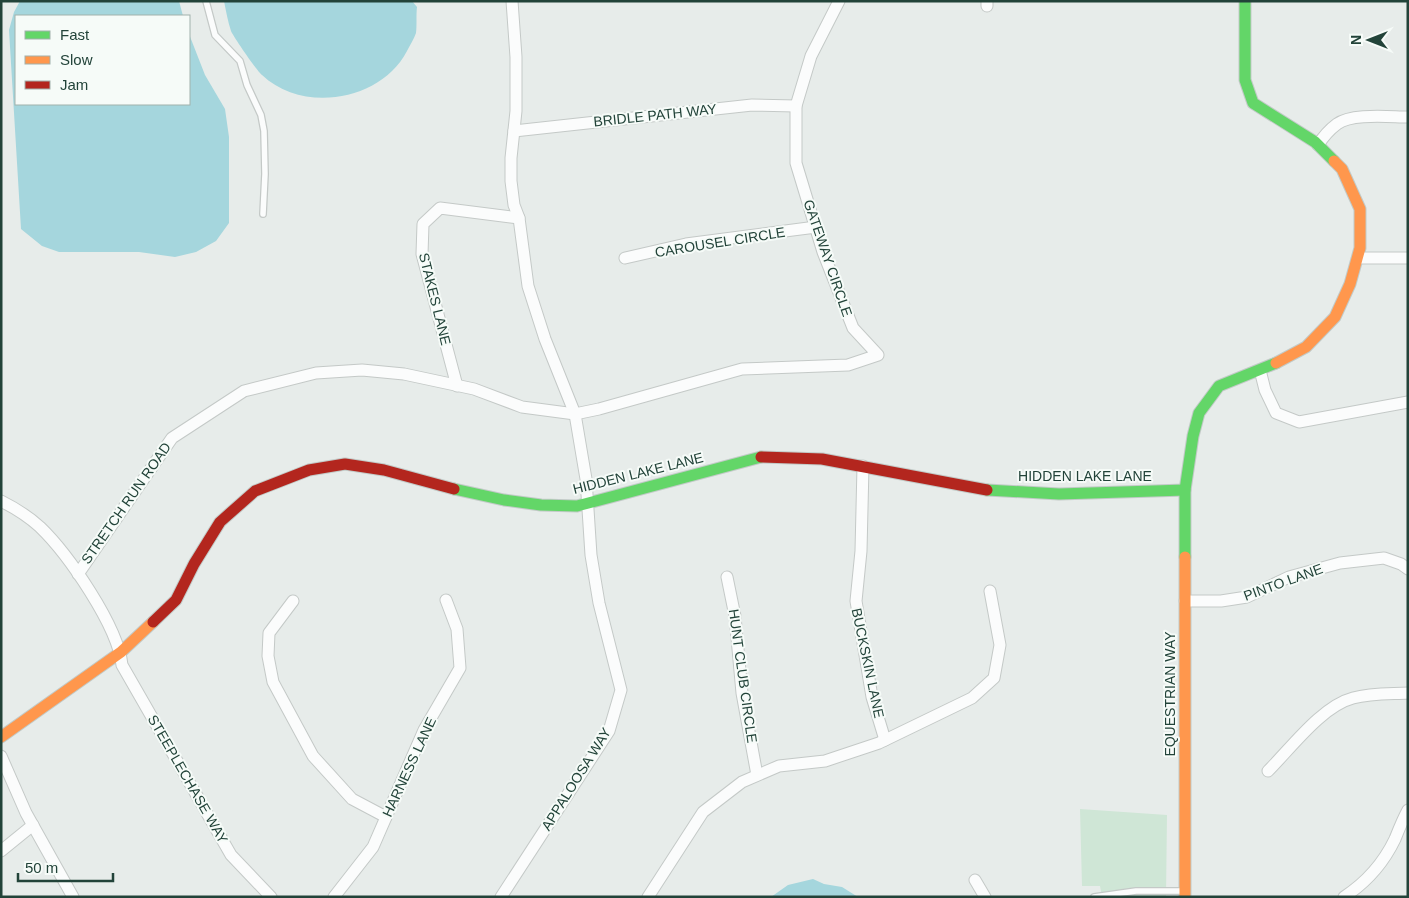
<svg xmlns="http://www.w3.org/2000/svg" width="1409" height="898" viewBox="0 0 1409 898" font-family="Arial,sans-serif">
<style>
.green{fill:#cfe6d6}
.water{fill:#a5d6dd}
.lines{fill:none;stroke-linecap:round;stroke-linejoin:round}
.lane-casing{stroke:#c4c9c7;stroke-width:8}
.street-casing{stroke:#c4c9c7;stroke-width:13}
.fast-casing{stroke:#c2cac7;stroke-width:13}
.slow-casing{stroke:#c2cac7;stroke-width:13}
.jam-casing{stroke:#c2cac7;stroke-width:13}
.lane{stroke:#fbfcfc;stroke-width:5.5}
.street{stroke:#fbfcfc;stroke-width:11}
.fast{stroke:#63d668;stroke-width:11}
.slow{stroke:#ff974d;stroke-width:11}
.jam{stroke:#b3261e;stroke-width:11}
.labels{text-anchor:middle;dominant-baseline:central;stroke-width:4;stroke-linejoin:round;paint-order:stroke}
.street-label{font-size:14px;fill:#224339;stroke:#f6fbf8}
</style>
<rect width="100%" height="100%" fill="#e7ecea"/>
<polygon class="green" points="1080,809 1167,815 1166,897 1102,897 1100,886 1082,886"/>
<g class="water">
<polygon points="20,1 179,1 183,16 16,16 16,104 189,104 189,34 205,75 225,109 229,137 229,223 216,241 196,252 175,257 139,252 59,252 42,246 21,229 9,30 14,12"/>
<path d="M 224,1 L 412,1 L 417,7 C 416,15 417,25 416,33 C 414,39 410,45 407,51 C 381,101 303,114 262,75 C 257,71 233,36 231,31 C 228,22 226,11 224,1 Z"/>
<polygon points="813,879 824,884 842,887 858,897 771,897 788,885"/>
</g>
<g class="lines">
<g class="lane-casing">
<g id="lane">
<polyline points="206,1 215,35 240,61 247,85 261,115 264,131 265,174 263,214"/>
<polyline points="1094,897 1136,891 1184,891"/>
</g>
</g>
<g class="street-casing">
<g id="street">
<polyline points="987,6 987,1"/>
<polyline points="514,131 752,105 796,106"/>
<path d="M 1318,145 C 1323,137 1329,130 1337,124 C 1352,113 1389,117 1408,117"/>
<polyline points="625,258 686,244 816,227"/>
<polyline points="1358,258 1408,258"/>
<polyline points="1260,370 1265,390 1276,413 1299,422 1408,402"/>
<polyline points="457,386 422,254 423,224 440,208 519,218"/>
<polyline points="863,466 861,551 856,601 872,697 885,740"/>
<path d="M 1,501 C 15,508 28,516 40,527 C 68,554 118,626 122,665 L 231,855 L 271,897"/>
<polyline points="78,574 172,438 244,391 316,373 362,370 404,374 474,389 522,407 575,414 599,409 742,369 848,365 878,355 853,328 823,252 796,163 796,106 811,56 839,1"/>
<polyline points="727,577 735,616 742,693 757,775"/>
<polyline points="293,601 269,633 268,656 273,682 313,756 352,799 386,817"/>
<polyline points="1185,601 1221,601 1247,597 1289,577 1340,563 1384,558 1401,564 1408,569"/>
<polyline points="1,756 26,813 73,897"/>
<path d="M 1268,771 C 1291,748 1322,706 1353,698 C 1371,693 1389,694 1408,693"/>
<polyline points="1,851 33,825"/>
<polyline points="975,880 985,897"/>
<polyline points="334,897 373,847 424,730 460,668 457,629 446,600"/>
<polyline points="501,897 609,731 621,690 599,603 591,555 586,479 575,414 545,339 528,286 519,218 514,205 511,181 511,158 516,111 516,57 512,1"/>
<polyline points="648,897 703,812 742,782 779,766 825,761 879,743 972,698 994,678 1000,645 990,591"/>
<path d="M 1344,897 C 1367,882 1383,864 1395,839 C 1399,829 1403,819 1408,810"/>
</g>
</g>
<g class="fast-casing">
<g id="fast">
<polyline points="1245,1 1245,80 1253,103 1315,142 1334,161"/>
<polyline points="454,489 504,500 541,505 577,506 761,457"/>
<polyline points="987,490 1059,494 1185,490"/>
<polyline points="1185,557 1185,490 1193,436 1199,413 1219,386 1276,363"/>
</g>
</g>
<g class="slow-casing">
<g id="slow">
<polyline points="1276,363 1306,347 1335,317 1350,284 1360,248 1360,209 1342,169 1334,161"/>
<polyline points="1185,557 1185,897"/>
<polyline points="1,737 121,652 153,622"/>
</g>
</g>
<g class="jam-casing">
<g id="jam">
<polyline points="761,457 822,459 987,490"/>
<polyline points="153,622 176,600 194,564 220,522 255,491 309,470 345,464 384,470 454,489"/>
</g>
</g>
<use href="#lane" class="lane"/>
<use href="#street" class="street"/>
<use href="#fast" class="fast"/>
<use href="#slow" class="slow"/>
<use href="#jam" class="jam"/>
</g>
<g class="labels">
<g class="street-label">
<text transform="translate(655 115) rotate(-6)">BRIDLE PATH WAY</text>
<text transform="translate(720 242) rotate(-9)">CAROUSEL CIRCLE</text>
<text transform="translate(828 258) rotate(71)">GATEWAY CIRCLE</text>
<text transform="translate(435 299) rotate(76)">STAKES LANE</text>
<text transform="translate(638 473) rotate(-14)">HIDDEN LAKE LANE</text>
<text x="1085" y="476">HIDDEN LAKE LANE</text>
<text transform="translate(126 503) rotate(-55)">STRETCH RUN ROAD</text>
<text transform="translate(1283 582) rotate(-20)">PINTO LANE</text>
<text transform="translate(868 663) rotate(78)">BUCKSKIN LANE</text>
<text transform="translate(743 676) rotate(82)">HUNT CLUB CIRCLE</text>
<text transform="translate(1170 694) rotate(-90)">EQUESTRIAN WAY</text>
<text transform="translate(409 767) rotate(-65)">HARNESS LANE</text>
<text transform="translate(188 779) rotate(60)">STEEPLECHASE WAY</text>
<text transform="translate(576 779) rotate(-58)">APPALOOSA WAY</text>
</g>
</g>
<rect width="1409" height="898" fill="none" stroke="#224339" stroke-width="5"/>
<rect x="15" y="15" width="175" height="90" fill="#f6fbf8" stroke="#a1b1ac"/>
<rect x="25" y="31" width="25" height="8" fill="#63d668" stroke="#a1b1ac"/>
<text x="60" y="40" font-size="15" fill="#224339">Fast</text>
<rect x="25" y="56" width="25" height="8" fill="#ff974d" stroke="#a1b1ac"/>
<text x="60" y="65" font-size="15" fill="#224339">Slow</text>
<rect x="25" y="81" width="25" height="8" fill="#b3261e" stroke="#a1b1ac"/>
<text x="60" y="90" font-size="15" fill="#224339">Jam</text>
<g transform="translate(1369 40) rotate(270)" stroke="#f6fbf8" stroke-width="4" paint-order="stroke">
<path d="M0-4L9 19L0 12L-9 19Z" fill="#224339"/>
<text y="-8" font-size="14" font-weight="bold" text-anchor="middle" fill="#224339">N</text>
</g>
<path d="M18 873v8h95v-8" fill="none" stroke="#224339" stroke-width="2.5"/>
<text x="25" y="873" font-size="15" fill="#224339" stroke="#f6fbf8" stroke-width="4" paint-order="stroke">50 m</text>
</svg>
